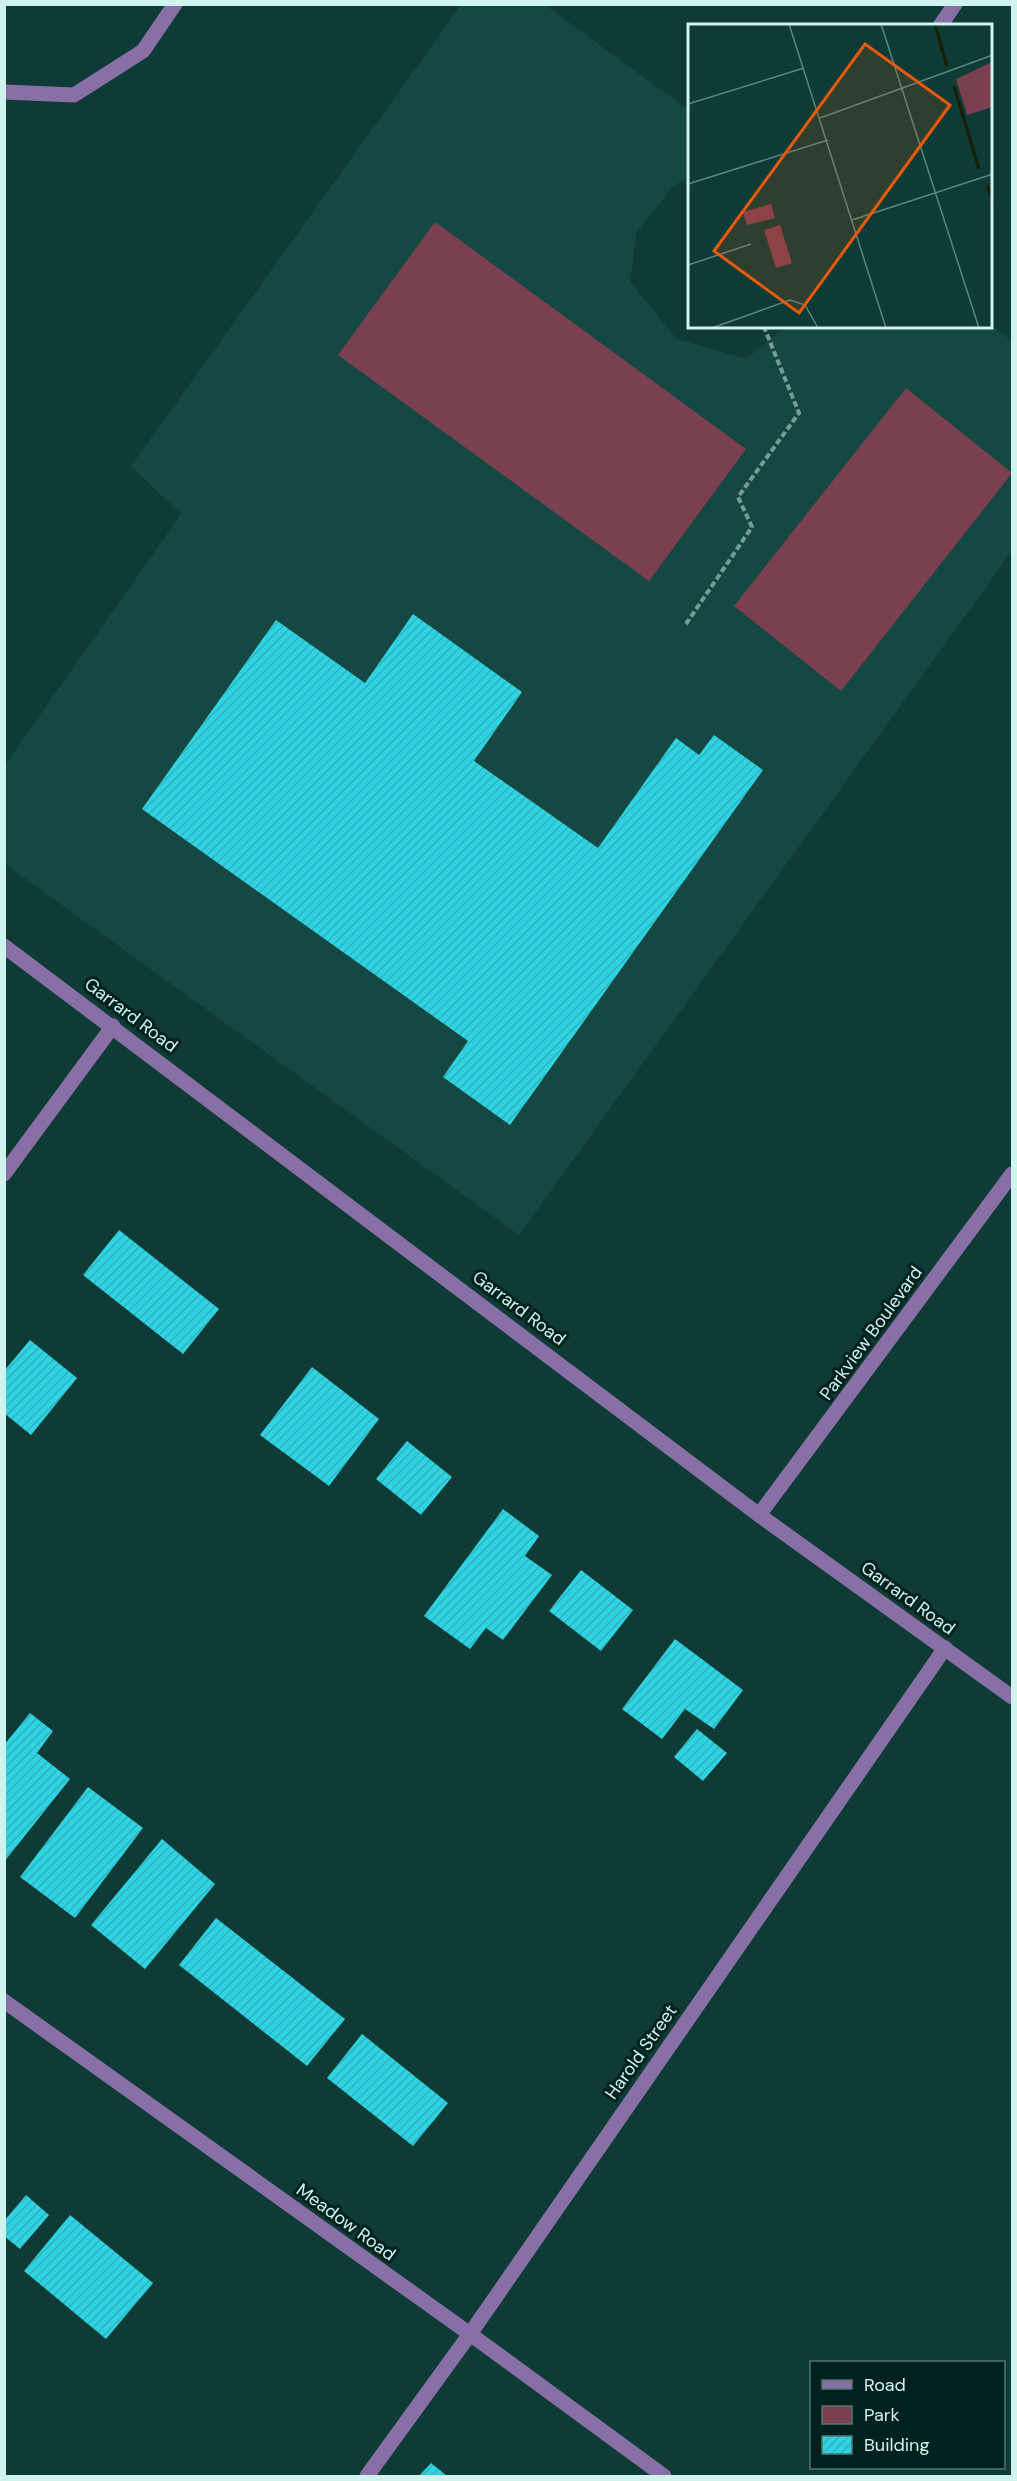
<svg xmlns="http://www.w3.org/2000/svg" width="1017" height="2481" viewBox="0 0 1017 2481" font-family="'DM Sans',sans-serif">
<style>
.built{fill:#154842}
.green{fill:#7b404f}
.building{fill:url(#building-hatch)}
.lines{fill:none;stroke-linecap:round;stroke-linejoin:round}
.path{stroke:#749d97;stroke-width:4;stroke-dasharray:6 3;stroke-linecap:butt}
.minor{stroke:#8870a6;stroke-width:15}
.labels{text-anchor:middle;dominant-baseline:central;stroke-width:6;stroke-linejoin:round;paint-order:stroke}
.street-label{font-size:18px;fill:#cef4ed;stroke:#00211d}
.inset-river{fill:none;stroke:#172003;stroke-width:3}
.inset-road{fill:none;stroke:#5b857f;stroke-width:1.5}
.view{fill:#e8590c;fill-opacity:0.15;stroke:#e8590c;stroke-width:3}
.inset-edge{fill:none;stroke:#cef4ed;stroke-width:3}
</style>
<defs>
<pattern id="building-hatch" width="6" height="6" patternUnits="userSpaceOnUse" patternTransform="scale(1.5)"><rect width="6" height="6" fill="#2fd4e3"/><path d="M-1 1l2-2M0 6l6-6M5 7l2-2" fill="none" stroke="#33b1bc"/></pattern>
</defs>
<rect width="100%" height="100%" fill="#0f3b36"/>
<polygon class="built" points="461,5 545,5 690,111 690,176 672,187 636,234 630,282 677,339 746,359 785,327 992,326 1012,341 1012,551 519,1235 5,864 5,765 181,514 131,466"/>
<g class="green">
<polygon points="435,222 746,449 649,581 338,355"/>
<polygon points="906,388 1012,473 841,691 734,606"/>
</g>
<g class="building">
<polygon points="413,614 522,692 474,761 598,848 676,738 699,755 714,735 763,770 510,1125 443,1077 468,1041 142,809 276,620 365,683"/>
<polygon points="119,1230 219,1309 183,1354 83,1275"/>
<polygon points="30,1340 77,1378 31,1435 4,1413 4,1371"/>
<polygon points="312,1367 379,1419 329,1486 260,1435"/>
<polygon points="407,1441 452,1477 421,1515 376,1479"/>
<polygon points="503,1509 539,1536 525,1556 552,1575 503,1640 486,1628 470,1649 424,1616"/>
<polygon points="581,1570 633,1610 601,1651 549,1611"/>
<polygon points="675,1639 743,1690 714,1729 685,1709 662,1739 622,1709"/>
<polygon points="30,1713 53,1731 37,1753 70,1779 4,1862 4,1745"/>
<polygon points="697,1729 727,1753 703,1781 674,1757"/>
<polygon points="88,1787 143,1828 75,1918 20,1877"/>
<polygon points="162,1839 215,1884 145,1969 91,1925"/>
<polygon points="216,1918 345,2019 307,2066 179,1965"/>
<polygon points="362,2034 448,2103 413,2146 327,2078"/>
<polygon points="26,2195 49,2215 20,2249 4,2236 4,2221"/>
<polygon points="70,2215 153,2283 106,2339 24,2271"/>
<polygon points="431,2463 447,2476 419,2476"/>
</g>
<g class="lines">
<polyline class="path" points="686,624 752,527 738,497 799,413 764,327"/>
<g class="minor">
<polyline points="940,26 955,4"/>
<polyline points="4,92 74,95 143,51 175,4"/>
<polyline points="4,946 759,1515 1012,1697"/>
<polyline points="4,1174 113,1026"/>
<polyline points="759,1515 1012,1174"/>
<polyline points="4,2001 470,2334 664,2476"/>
<polyline points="367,2476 470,2334 945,1648"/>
</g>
</g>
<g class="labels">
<g class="street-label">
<text transform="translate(131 1015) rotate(37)">Garrard Road</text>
<text transform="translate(519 1308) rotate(37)">Garrard Road</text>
<text transform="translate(871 1333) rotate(-54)">Parkview Boulevard</text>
<text transform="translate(908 1598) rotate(36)">Garrard Road</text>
<text transform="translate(641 2052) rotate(-55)">Harold Street</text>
<text transform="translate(346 2222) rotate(36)">Meadow Road</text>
</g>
</g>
<g transform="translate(688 24)">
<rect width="304" height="304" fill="#0f3b36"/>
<path d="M 304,38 L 304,83 L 279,91 L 268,55 ZM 83,180 L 87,194 L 59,201 L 55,188 ZM 92,201 L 104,239 L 88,244 L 76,206 Z" fill="#7b404f"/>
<path class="inset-river" d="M 247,0 L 259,42M 266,62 L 291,145M 299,161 L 305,179"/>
<path class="inset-road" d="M 101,0 L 198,304M 193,0 L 291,304M 0,80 L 116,44M 132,94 L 305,31M 0,160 L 140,116M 164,196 L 305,150M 0,241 L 63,220M 24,304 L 102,276 L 117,281 L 130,304"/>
<path class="view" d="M 177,20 L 262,81 L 111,289 L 26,227 Z"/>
<rect width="304" height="304" class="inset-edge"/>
</g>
<rect width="1017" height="2481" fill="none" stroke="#cef4ed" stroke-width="12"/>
<rect x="810" y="2361" width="195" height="108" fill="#00211d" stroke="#527570" stroke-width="1.5"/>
<rect x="822" y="2380" width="30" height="9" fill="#8870a6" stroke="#527570" stroke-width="1.5"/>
<text x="864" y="2391" font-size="18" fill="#cef4ed">Road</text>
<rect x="822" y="2406" width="30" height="18" fill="#7b404f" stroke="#527570" stroke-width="1.5"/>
<text x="864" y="2421" font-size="18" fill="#cef4ed">Park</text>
<rect x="822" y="2436" width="30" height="18" fill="url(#building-hatch)" stroke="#527570" stroke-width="1.5"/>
<text x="864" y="2451" font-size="18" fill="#cef4ed">Building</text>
</svg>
